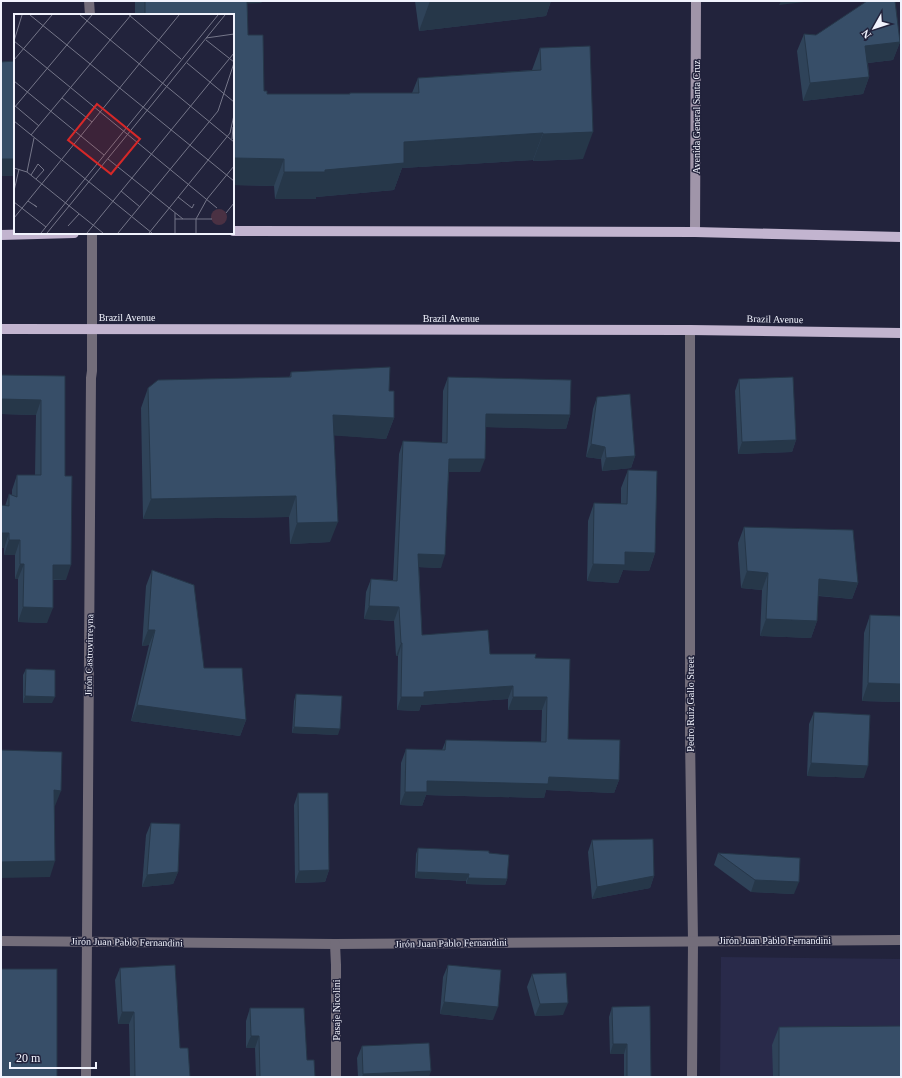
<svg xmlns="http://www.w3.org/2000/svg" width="902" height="1078" viewBox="0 0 902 1078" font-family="Georgia,serif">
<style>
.built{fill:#292a4a}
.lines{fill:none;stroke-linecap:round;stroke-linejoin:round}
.street{stroke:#736d7a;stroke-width:10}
.secondary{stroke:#a095a9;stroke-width:10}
.primary{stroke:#c2b4cf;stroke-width:10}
.wall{fill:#2f4359}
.shaded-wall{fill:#263749}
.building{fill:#374e68;stroke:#263749}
.labels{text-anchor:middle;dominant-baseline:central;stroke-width:3;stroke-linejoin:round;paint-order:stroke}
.street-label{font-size:10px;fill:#f1f3fd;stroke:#22233c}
.inset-road{fill:none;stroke:#757689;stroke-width:1}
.view{fill:#d62828;fill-opacity:0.15;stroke:#d62828;stroke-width:2}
.inset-edge{fill:none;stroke:#f1f3fd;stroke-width:2}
</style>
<rect width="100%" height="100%" fill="#22233c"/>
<polygon class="built" points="721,957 901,959 901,1077 720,1077"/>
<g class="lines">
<g class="street">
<polyline points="89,1 90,15"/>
<polyline points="690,330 690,738 693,941 692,1077"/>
<polyline points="1,941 335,944 901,940"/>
<polyline points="335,944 336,965 336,1077"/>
<polyline points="86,1077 91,378 92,371 92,233"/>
</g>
<polyline class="secondary" points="695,232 696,1"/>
<g class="primary">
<polyline points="233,231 695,232 901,237"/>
<polyline points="1,235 74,233"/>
<polyline points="1,329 690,330 901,333"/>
</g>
</g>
<g class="wall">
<polygon points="135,1 262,1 261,3 247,3 248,35 264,91 267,94 349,94 350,93 412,93 418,78 532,70 540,48 583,159 533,161 533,160 402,168 394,190 316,197 316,199 275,199 274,186 233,185 233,15 135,15"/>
<polygon points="415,1 551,1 546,16 419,31"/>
<polygon points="804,34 900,42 893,60 868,63 869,77 863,94 803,101 797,51"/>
<polygon points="291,372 389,391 394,418 386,439 334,435 330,542 290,544 289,517 143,519 141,408 148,388 289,378"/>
<polygon points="65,376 65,476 66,580 53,580 47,623 18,622 18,579 15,579 15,555 4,555 5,506 9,494 12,495 12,490 17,475 35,475 36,415 1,414"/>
<polygon points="448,377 570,415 566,429 486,427 480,472 449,472 441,568 419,567 422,635 490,654 535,658 568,739 619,780 614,793 546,790 544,798 426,795 422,806 400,805 401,763 406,749 442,750 446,740 541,742 542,710 508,710 508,699 421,705 419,711 397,710 398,656 396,656 394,621 364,619 366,592 371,579 393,580 399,454 403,441 442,443 443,391"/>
<polygon points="739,379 796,440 792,452 738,454 735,391"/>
<polygon points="597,397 635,456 631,468 602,471 601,459 586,457 593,409"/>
<polygon points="628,470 655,553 649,571 623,570 618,583 587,581 588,521 594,503 621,504 621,488"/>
<polygon points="744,527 858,583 852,599 818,596 817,621 811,638 760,636 762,590 741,588 738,543"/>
<polygon points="152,570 204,668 246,720 240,736 131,721 149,645 142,646 146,586"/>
<polygon points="870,615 901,616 901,702 862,701 864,633"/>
<polygon points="26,669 52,703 23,703 23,675"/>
<polygon points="296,694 338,735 292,733 294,701"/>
<polygon points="814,712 864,778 807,776 809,724"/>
<polygon points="298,793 329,870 325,882 295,883 294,805"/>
<polygon points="151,823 178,872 173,884 142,887 146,835"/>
<polygon points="592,840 654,876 650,888 592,899 588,852"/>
<polygon points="418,848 489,853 507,879 505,885 466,884 466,881 415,878 416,854"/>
<polygon points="718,853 794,894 751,892 714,865"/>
<polygon points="448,965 493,1020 440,1014 443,977"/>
<polygon points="120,968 180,1048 188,1048 190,1077 130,1077 129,1024 118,1024 115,980"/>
<polygon points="532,974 563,1015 535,1016 527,987"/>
<polygon points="612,1007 651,1077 624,1077 624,1054 610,1054 609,1017"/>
<polygon points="250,1008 307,1060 315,1077 256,1077 255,1048 246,1048 246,1021"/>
<polygon points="779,1027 901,1077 773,1077 772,1045"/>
<polygon points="362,1046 429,1077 358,1077 357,1058"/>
</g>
<g class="shaded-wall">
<polygon points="237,1 262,1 261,3 236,4"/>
<polygon points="430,1 551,1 546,16 419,31"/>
<polygon points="781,1 813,1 779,5"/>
<polygon points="900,42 893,60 859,64 865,46"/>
<polygon points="869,77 863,94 803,101 810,83"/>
<polygon points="593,132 583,159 533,161 543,134"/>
<polygon points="543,133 533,160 402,168 394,190 316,197 316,199 275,199 284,172 325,170 404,142"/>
<polygon points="234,158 284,159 274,186 233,185 233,162"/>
<rect x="1" y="159" width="14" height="17"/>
<polygon points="1,399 41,400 36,415 1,414"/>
<polygon points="486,414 570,415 566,429 481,427"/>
<polygon points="333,415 394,418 386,439 326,435"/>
<polygon points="796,440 792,452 738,454 742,442"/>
<polygon points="591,444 605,447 601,459 586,457"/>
<polygon points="635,456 631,468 602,471 606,458"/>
<polygon points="449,459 485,459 480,472 444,472"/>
<polygon points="296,496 289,517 143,519 151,499"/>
<polygon points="338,522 330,542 290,544 297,523"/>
<polygon points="1,533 9,533 4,548 1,548"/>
<polygon points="9,540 20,540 15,555 4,555"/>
<polygon points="625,552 655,553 649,571 623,570 618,583 587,581 593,564"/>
<polygon points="418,554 445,555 441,568 413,567"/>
<polygon points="20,564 24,564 18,579 15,579"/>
<polygon points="53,565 71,565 66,580 47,579"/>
<polygon points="747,571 768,573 762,590 741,588"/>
<polygon points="819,579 858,583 852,599 813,595"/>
<polygon points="369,606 399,607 394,621 364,619"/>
<polygon points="23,607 53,608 47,623 18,622"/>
<polygon points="766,619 817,621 811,638 760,636"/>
<polygon points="148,630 155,630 149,645 142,646"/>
<polygon points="401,643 402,643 398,656 396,656"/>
<polygon points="868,683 901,684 901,702 862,701"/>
<polygon points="513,686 508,699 421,705 419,711 397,710 401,697 424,692"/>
<polygon points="25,696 55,697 52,703 23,703"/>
<polygon points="513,697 547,697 542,710 508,710"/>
<polygon points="137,705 246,720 240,736 131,721"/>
<polygon points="294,727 340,729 338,735 292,733"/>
<polygon points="811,763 868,766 864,778 807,776"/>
<polygon points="549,777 619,780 614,793 546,790 544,798 426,795 422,806 400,805 405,792 427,781"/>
<polygon points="54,790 61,791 55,806 49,806"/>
<polygon points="55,861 50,877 1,878 1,862"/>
<polygon points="329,870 325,882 295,883 299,871"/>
<polygon points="178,872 173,884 142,887 147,875"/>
<polygon points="417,872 469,874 466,881 415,878"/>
<polygon points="654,876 650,888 592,899 597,887"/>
<polygon points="468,878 507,879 505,885 466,884"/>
<polygon points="755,880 799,882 794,894 751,892"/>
<polygon points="444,1002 498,1007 493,1020 440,1014"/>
<polygon points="568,1003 563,1015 535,1016 540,1004"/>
<polygon points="122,1012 134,1012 129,1024 118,1024"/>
<polygon points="251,1036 259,1036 255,1048 246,1048"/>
<polygon points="613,1044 627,1044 624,1054 610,1054"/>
<polygon points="431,1071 429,1077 362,1077 363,1074"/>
</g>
<g class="building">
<polygon points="145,1 247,1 248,35 263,35 264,91 267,91 267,94 350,94 350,93 419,93 418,78 541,70 540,48 590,46 593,132 543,134 543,133 404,142 404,163 325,170 325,172 284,172 284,159 234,158 233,158 233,15 145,15"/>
<polygon points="867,1 895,1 900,42 865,46 869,77 810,83 804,34 816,35"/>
<polygon points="15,61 15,159 1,159 1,62"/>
<polygon points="390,367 389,391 394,391 394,418 333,415 338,522 297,523 296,496 151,499 148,388 158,380 291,377 291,372"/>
<polygon points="1,375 65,376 65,476 72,476 71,565 53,565 53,608 23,607 24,564 20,564 20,540 9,540 9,533 1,533 1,505 9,506 9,494 17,497 17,475 41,475 41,400 1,399"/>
<polygon points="448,377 571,380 570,415 486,414 485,459 449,459 445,555 418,554 422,635 488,630 490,654 536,654 535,658 570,659 568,739 620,740 619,780 549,777 548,784 427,781 427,792 405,792 406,749 445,750 446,740 546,742 547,697 513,697 513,686 424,692 424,697 401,697 402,643 401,643 399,607 369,606 371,579 397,581 403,441 447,443"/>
<polygon points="793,377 796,440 742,442 739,379"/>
<polygon points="630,394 635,456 606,458 605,447 591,444 597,397"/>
<polygon points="628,470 657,471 655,553 625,552 625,565 593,564 594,503 627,504"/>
<polygon points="744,527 853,530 858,583 819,579 817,621 766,619 768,573 747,571"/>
<polygon points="152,570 194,585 204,668 242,668 246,720 137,705 155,630 148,630"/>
<polygon points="870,615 901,616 901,684 868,683"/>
<polygon points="26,669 55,670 55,697 25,696"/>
<polygon points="296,694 342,696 340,729 294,727"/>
<polygon points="814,712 870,715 868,766 811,763"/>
<polygon points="1,750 62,752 61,791 54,790 55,861 1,862"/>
<polygon points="298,793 328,793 329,870 299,871"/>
<polygon points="151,823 180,824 178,872 147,875"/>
<polygon points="653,839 654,876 597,887 592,840"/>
<polygon points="418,848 489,851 489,853 509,855 507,879 468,878 469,874 417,872"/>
<polygon points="718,853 800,858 799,882 755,880"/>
<polygon points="175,965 180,1048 188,1048 190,1077 135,1077 134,1012 122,1012 120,968"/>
<polygon points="448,965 501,970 498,1007 444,1002"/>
<rect x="1" y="969" width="56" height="108"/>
<polygon points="566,973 568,1003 540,1004 532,974"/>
<polygon points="650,1006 651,1077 627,1077 627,1044 613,1044 612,1007"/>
<polygon points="250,1008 304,1008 307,1060 314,1060 315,1077 260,1077 259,1036 251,1036"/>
<polygon points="901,1026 901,1077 779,1077 779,1027"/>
<polygon points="429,1043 431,1071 363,1074 362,1046"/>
</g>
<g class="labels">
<g class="street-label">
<text transform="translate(696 117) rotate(-90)">Avenida General Santa Cruz</text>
<text x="127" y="317">Brazil Avenue</text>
<text x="451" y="318">Brazil Avenue</text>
<text transform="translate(775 319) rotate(1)">Brazil Avenue</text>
<text transform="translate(89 655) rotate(-89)">Jirón Castrovirreyna</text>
<text transform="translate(690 704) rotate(-90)">Pedro Ruiz Gallo Street</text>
<text x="775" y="940">Jirón Juan Pablo Fernandini</text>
<text transform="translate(127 942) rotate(1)">Jirón Juan Pablo Fernandini</text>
<text transform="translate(451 943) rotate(-1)">Jirón Juan Pablo Fernandini</text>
<text transform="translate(336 1010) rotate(-90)">Pasaje Nicolini</text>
</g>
</g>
<g transform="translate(14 14)">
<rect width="220" height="220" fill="#22233c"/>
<path d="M197 203a8 8 0 1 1 16 0a8 8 0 1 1-16 0Z" fill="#4a3143"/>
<path class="inset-road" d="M 16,1 L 220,167M 66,1 L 220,128M 115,1 L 167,45M 192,24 L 220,20M 192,26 L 220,48M 0,27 L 203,194M 0,27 L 8,1M 0,46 L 38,1M 173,49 L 220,88M 0,67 L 90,141M 48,84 L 78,108M 0,91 L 25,112M 0,94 L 78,1M 0,107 L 138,219M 17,121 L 117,1M 218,125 L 219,113M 94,145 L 169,205M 0,154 L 13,158 L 89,219M 13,158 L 20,124M 17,161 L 24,150 L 30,156 L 22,165M 0,177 L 5,155M 107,177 L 126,193M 164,183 L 178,194 L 180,190M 14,187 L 23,193 L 20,191M 0,188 L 32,213M 161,199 L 161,219M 212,199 L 220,189M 0,204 L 165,1M 161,205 L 198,205M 54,212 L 65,200M 27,219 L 204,1M 33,219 L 211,1M 73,219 L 220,39M 104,219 L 204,97 L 220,49M 135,219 L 216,119 L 220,101M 182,219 L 182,205 L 193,185 L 220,152"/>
<path class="view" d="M 83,90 L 126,125 L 97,160 L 54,126 Z"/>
<rect width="220" height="220" class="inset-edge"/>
</g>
<rect width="902" height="1078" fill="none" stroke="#f1f3fd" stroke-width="4"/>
<g transform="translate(874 28) rotate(231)" stroke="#22233c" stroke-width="3" paint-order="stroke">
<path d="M0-3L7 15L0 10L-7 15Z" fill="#f1f3fd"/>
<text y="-6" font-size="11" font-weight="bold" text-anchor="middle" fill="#f1f3fd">N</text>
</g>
<path d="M10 1062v6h86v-6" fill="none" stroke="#f1f3fd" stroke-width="2"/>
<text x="16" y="1062" font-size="12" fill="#f1f3fd" stroke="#22233c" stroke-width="3" paint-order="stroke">20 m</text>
</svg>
